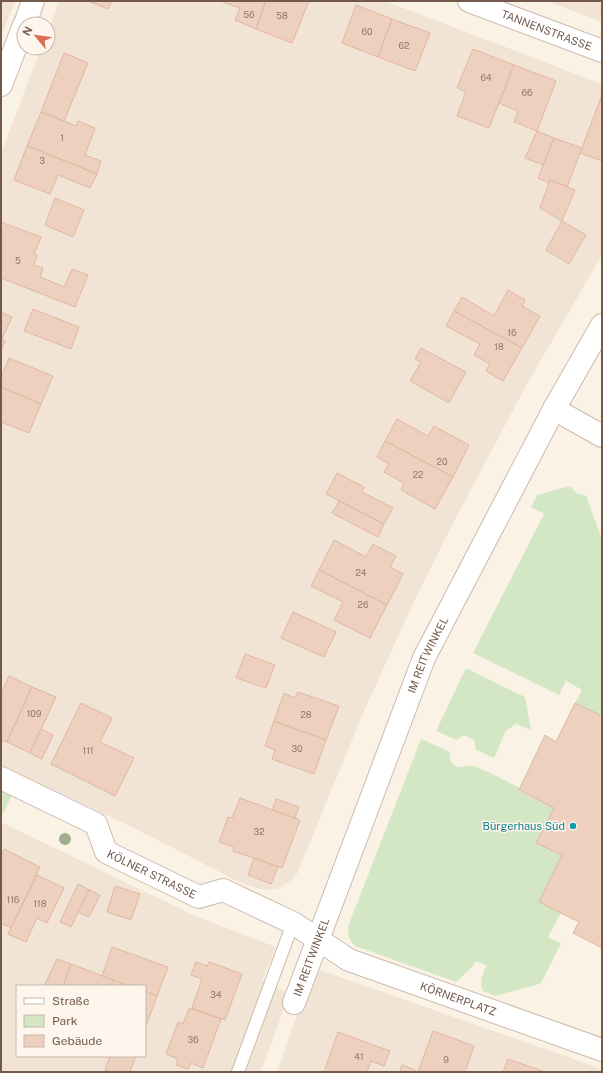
<svg xmlns="http://www.w3.org/2000/svg" width="603" height="1073" viewBox="0 0 603 1073" font-family="'Public Sans',sans-serif">
<style>
.residential{fill:#f2e4d5;fill-rule:evenodd}
.green{fill:#d4e7c5}
.building{fill:#eed0bf;stroke:#e0b7a1}
.lines{fill:none;stroke-linecap:round;stroke-linejoin:round}
.service-casing{stroke:#ccbaad;stroke-width:14}
.minor-casing{stroke:#ccbaad;stroke-width:24}
.service{stroke:#fff;stroke-width:12}
.minor{stroke:#fff;stroke-width:22}
.tree{fill:#a0ae8d}
.culture-dot{fill:#0f9aa8;stroke:#fef6ec;stroke-width:1.5}
.labels{text-anchor:middle;dominant-baseline:central;stroke-width:3;stroke-linejoin:round;paint-order:stroke}
.number-label{font-size:9px;fill:#917769}
.street-label{font-size:11px;fill:#72594c;stroke:#fef6ec}
.culture-label{font-size:11px;fill:#0d838f;stroke:#fef6ec;text-anchor:end}
</style>
<rect width="100%" height="100%" fill="#fbf2e6"/>
<g class="residential">
<polygon points="1,1 15,1 1,37"/>
<polygon points="59,1 385,1 602,84 602,255 527,384 448,533 414,602 364,711 297,874 289,882 278,889 264,890 243,884 130,826 1,765 1,153 41,48 48,48 48,30"/>
<polygon points="546,1 602,1 602,22"/>
<path d="M 1,822 L 193,915 L 276,947 L 262,981 L 287,992 L 287,1000 L 261,1072 L 1,1072 ZM 17,986 L 145,986 L 145,1056 L 17,1056 Z"/>
<polygon points="320,970 602,1069 602,1072 277,1072 302,1000"/>
</g>
<g class="green">
<polygon points="570,486 576,493 586,496 602,539 602,716 575,703 582,690 566,681 559,695 473,653 544,514 531,507 537,495"/>
<polygon points="466,668 525,697 531,730 516,724 506,731 494,758 476,750 474,740 466,736 462,736 457,740 436,731"/>
<path d="M 421,739 L 450,752 L 450,759 C 457,774 465,763 474,766 C 490,772 505,781 520,788 L 519,791 L 554,808 L 536,843 L 562,855 L 561,913 L 548,937 L 561,943 L 541,983 L 536,985 L 495,996 L 483,991 C 479,983 482,973 487,966 L 476,961 L 473,966 L 456,982 L 355,946 C 348,939 347,932 349,924 Z"/>
<polygon points="1,789 12,795 1,818"/>
</g>
<g class="building">
<polygon points="88,1 112,1 108,9"/>
<polygon points="220,1 266,1 256,29 235,20 240,8"/>
<polygon points="266,1 309,1 292,43 256,29"/>
<polygon points="356,5 392,19 378,57 342,43"/>
<polygon points="392,19 430,33 415,71 378,57"/>
<polygon points="473,49 514,65 489,128 457,116 466,92 457,88"/>
<polygon points="64,53 88,63 64,121 41,112"/>
<polygon points="514,65 556,81 537,131 514,122 518,111 499,103"/>
<polygon points="602,95 602,161 580,153"/>
<polygon points="41,112 76,126 78,121 95,128 85,155 101,161 97,174 27,146"/>
<polygon points="537,131 554,138 543,165 525,158"/>
<polygon points="554,138 582,148 567,187 550,180 549,183 538,178"/>
<polygon points="27,146 97,174 90,188 58,175 50,194 14,180"/>
<polygon points="550,180 575,190 562,221 540,208"/>
<polygon points="55,198 84,210 73,237 45,225"/>
<polygon points="562,221 586,235 569,264 546,250"/>
<polygon points="1,222 41,237 34,254 37,255 34,265 43,268 40,277 64,287 72,269 88,275 75,307 1,278"/>
<polygon points="508,290 525,300 522,306 540,316 522,348 454,311 462,297 494,316"/>
<polygon points="33,309 79,327 71,349 24,331"/>
<polygon points="454,311 522,348 503,381 486,371 490,364 474,355 480,344 446,326"/>
<polygon points="1,312 12,317 2,339 5,341 1,350"/>
<polygon points="421,348 466,372 449,403 410,381 421,362 415,359"/>
<polygon points="9,358 53,376 41,404 1,387 1,377"/>
<polygon points="1,387 41,404 29,433 1,422"/>
<polygon points="397,419 428,436 434,426 469,445 453,477 385,441"/>
<polygon points="385,441 453,477 435,509 401,490 404,483 384,472 389,464 377,457"/>
<polygon points="337,473 364,487 362,492 393,508 384,524 326,494"/>
<polygon points="339,501 384,524 378,537 332,513"/>
<polygon points="334,540 366,557 373,544 396,556 390,567 403,574 387,605 319,570"/>
<polygon points="319,570 387,605 370,638 334,620 343,602 311,586"/>
<polygon points="293,612 336,632 324,657 281,638"/>
<polygon points="245,654 275,665 266,688 236,678"/>
<polygon points="9,676 32,687 7,742 1,740 1,694"/>
<polygon points="32,687 56,697 30,753 7,742"/>
<polygon points="298,692 339,706 326,740 274,721 284,693 295,698"/>
<polygon points="81,703 112,718 100,742 134,758 115,796 51,764"/>
<polygon points="575,703 602,716 602,948 573,933 579,922 539,902 562,855 536,843 554,808 519,790 545,735 556,742"/>
<polygon points="274,721 326,740 314,774 272,759 275,750 265,746"/>
<polygon points="41,729 53,735 42,759 30,753"/>
<polygon points="240,798 300,820 282,868 233,851 234,847 219,842 228,817 232,818"/>
<polygon points="276,799 299,807 295,818 272,810"/>
<polygon points="4,849 40,867 11,928 1,923 1,855"/>
<polygon points="254,858 278,867 271,884 248,875"/>
<polygon points="37,875 64,888 47,923 37,918 26,942 8,934"/>
<polygon points="78,884 89,890 71,927 60,922"/>
<polygon points="115,886 140,894 131,920 107,912"/>
<polygon points="89,890 100,895 89,917 78,912"/>
<polygon points="112,947 168,967 157,996 145,991 145,986 130,986 102,976"/>
<polygon points="57,959 71,964 63,986 49,986 45,984"/>
<polygon points="196,962 207,966 209,962 242,974 225,1020 192,1008 202,979 191,975"/>
<polygon points="71,964 113,980 111,986 63,986"/>
<polygon points="113,980 130,986 111,986"/>
<polygon points="145,991 157,996 146,1026 145,1026"/>
<polygon points="189,1008 221,1019 203,1068 191,1063 188,1069 176,1065 178,1059 166,1054 178,1022 183,1024"/>
<polygon points="433,1031 474,1046 465,1072 418,1072"/>
<polygon points="338,1032 390,1051 384,1066 371,1061 367,1072 324,1072"/>
<polygon points="110,1056 136,1056 130,1072 112,1072 105,1070"/>
<polygon points="508,1059 545,1072 503,1072"/>
<polygon points="402,1065 415,1070 414,1072 400,1072"/>
</g>
<g class="lines">
<g class="service-casing">
<polyline id="service" points="238,1072 293,923"/>
</g>
<g class="minor-casing">
<g id="minor">
<path id="s1" d="M 469,1 L 602,51"/>
<polyline points="25,24 33,1"/>
<polyline points="1,85 24,25"/>
<polyline points="554,409 602,436"/>
<path id="s2" d="M 1,778 L 96,824 L 106,852 L 199,897 L 223,890 L 293,923 L 349,960 L 602,1050"/>
<path id="s3" d="M 294,1003 L 424,658 L 554,409 L 602,325"/>
</g>
</g>
<use href="#service" class="service"/>
<use href="#minor" class="minor"/>
</g>
<circle class="tree" cx="65" cy="839" r="6"/>
<circle class="culture-dot" cx="573" cy="826" r="4"/>
<g class="labels">
<g class="number-label">
<text x="249" y="14">56</text>
<text x="282" y="15">58</text>
<text x="367" y="31">60</text>
<text x="404" y="45">62</text>
<text x="486" y="77">64</text>
<text x="527" y="92">66</text>
<text x="62" y="137">1</text>
<text x="42" y="160">3</text>
<text x="18" y="260">5</text>
<text x="512" y="332">16</text>
<text x="499" y="346">18</text>
<text x="442" y="461">20</text>
<text x="418" y="474">22</text>
<text x="361" y="572">24</text>
<text x="363" y="604">26</text>
<text x="34" y="713">109</text>
<text x="306" y="714">28</text>
<text x="297" y="748">30</text>
<text x="88" y="750">111</text>
<text x="259" y="831">32</text>
<text x="13" y="899">116</text>
<text x="40" y="903">118</text>
<text x="216" y="994">34</text>
<text x="193" y="1039">36</text>
<text x="359" y="1056">41</text>
<text x="446" y="1059">9</text>
</g>
<g class="street-label">
<text stroke="none"><textPath href="#s1" startOffset="83">TANNENSTRASSE</textPath></text>
<text stroke="none"><textPath href="#s3" startOffset="373">IM REITWINKEL</textPath></text>
<text stroke="none"><textPath href="#s2" startOffset="186">KÖLNER STRASSE</textPath></text>
<text stroke="none"><textPath href="#s3" startOffset="49">IM REITWINKEL</textPath></text>
<text stroke="none"><textPath href="#s2" startOffset="524">KÖRNERPLATZ</textPath></text>
</g>
<g class="culture-label">
<text x="565" y="826">Bürgerhaus Süd</text>
</g>
</g>
<rect width="603" height="1073" fill="none" stroke="#72594c" stroke-width="4"/>
<rect x="16" y="985" width="130" height="72" fill="#fef6ec" stroke="#c6b7ac"/>
<rect x="24" y="998" width="20" height="6" fill="#ffffff" stroke="#c6b7ac"/>
<text x="52" y="1005" font-size="12" fill="#72594c">Straße</text>
<rect x="24" y="1015" width="20" height="12" fill="#d4e7c5" stroke="#c6b7ac"/>
<text x="52" y="1025" font-size="12" fill="#72594c">Park</text>
<rect x="24" y="1035" width="20" height="12" fill="#eed0bf" stroke="#c6b7ac"/>
<text x="52" y="1045" font-size="12" fill="#72594c">Gebäude</text>
<g transform="translate(36 36) rotate(299)"><circle r="19" fill="#fef6ec" stroke="#c6b7ac"/>
<path d="M0-3L7 15L0 10L-7 15Z" fill="#dc6e53"/>
<text y="-6" font-size="11" font-weight="bold" text-anchor="middle" fill="#72594c">N</text>
</g>
</svg>
